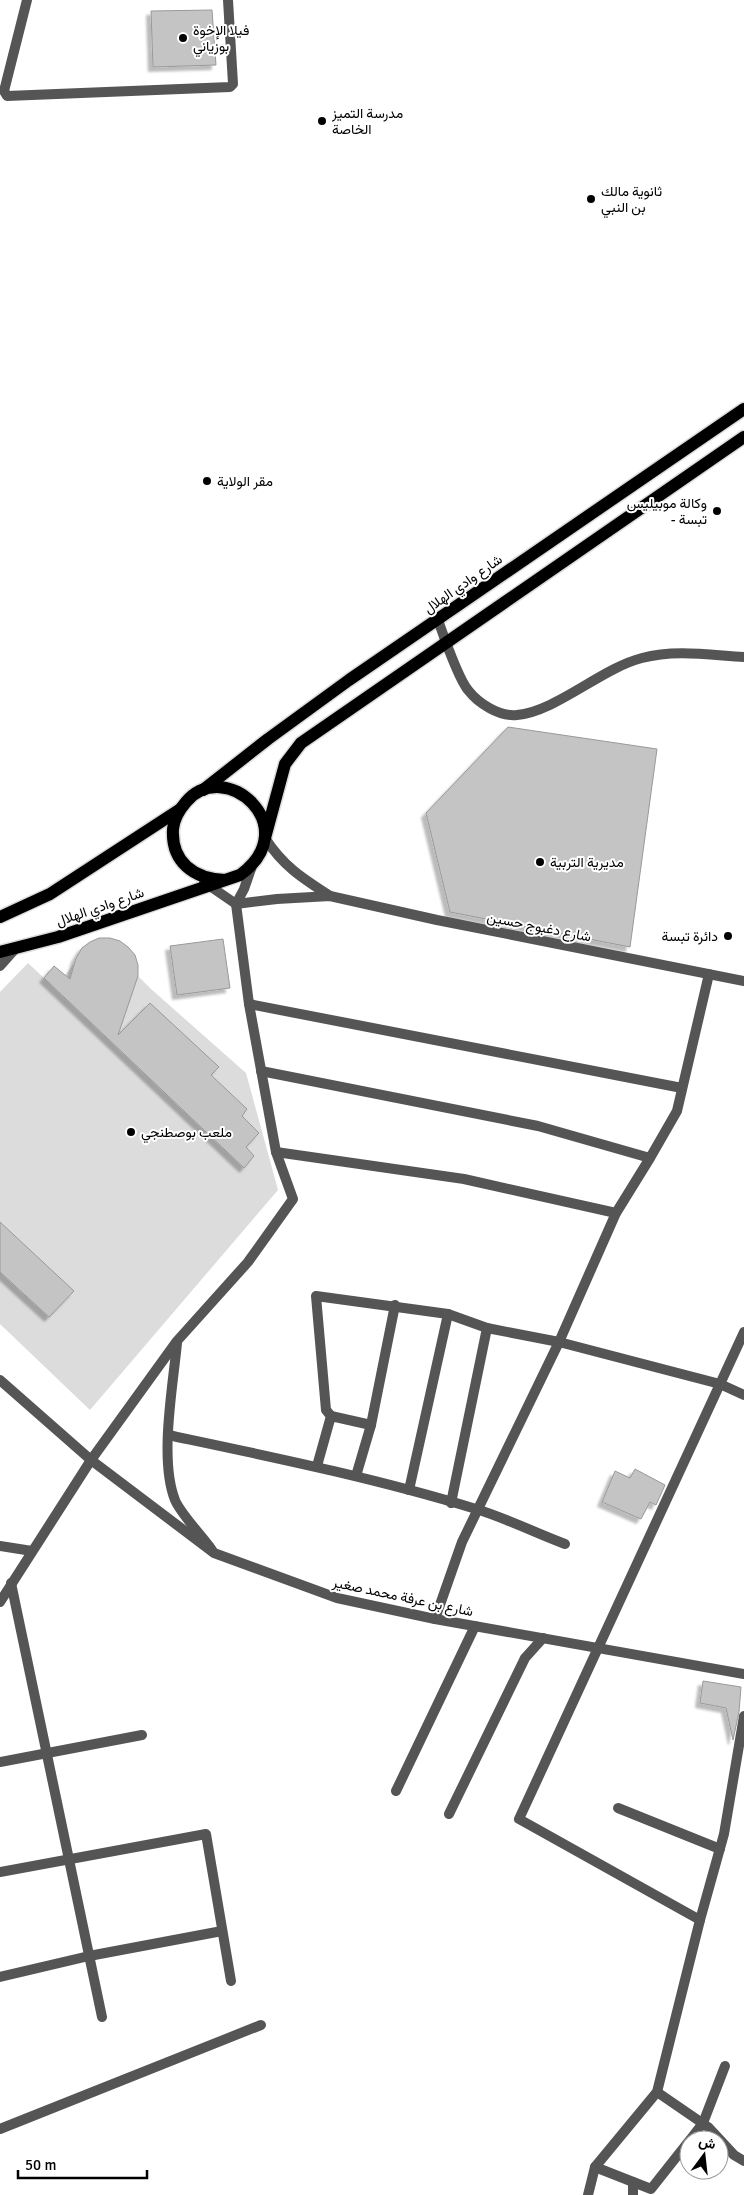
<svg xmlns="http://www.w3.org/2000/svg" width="744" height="2195" viewBox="0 0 744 2195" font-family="Signika,Vazirmatn,sans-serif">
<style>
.green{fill:#dcdcdc}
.building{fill:#c4c4c4;stroke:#999;filter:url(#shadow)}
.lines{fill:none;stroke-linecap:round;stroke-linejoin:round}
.primary-casing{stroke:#dbdbdb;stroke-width:15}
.minor{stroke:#555;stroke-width:10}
.tertiary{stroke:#555;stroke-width:10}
.primary{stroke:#000;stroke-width:12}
.poi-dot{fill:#000;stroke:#fff;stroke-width:2}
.labels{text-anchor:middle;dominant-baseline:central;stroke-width:4;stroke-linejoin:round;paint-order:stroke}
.poi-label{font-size:14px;fill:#000;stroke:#fff;text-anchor:start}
.street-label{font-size:14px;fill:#000;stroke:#fff}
</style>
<defs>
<filter id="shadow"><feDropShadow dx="-4.5" dy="4.5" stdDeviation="1" flood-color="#0004"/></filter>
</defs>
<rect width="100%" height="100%" fill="#fff"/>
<path class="green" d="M 99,938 C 124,937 138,951 138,976 L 151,989 L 246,1073 L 278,1190 L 90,1410 L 0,1324 L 0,992 L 28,963 L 44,978 L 54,966 L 65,975 C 80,959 77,947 99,938 Z"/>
<g class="building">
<polygon points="212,10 216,65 153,67 151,11"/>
<polygon points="508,727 657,749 630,947 450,912 426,813"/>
<polygon points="99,938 110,938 120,941 128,947 135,955 138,965 138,976 118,1035 150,1003 219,1067 211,1075 247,1109 242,1116 259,1133 246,1147 254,1156 244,1168 44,978 54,966 70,979 76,958 82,948 90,942"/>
<polygon points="223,939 230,988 177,995 170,946"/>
<polygon points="0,1222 74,1291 49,1317 0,1272"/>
<polygon points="635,1469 665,1485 656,1505 650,1502 641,1519 602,1502 615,1471 630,1478"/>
<polygon points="703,1681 741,1687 739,1712 733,1740 726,1708 700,1703"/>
</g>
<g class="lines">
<g class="primary-casing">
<g id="primary">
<polyline points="203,790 268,739 349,680 744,409"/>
<polyline points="265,838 285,764 301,743 744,437"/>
<polyline points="0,917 50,894 179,810"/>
<path d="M 0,952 L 58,937 L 240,875 C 306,827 225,756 186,802 C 179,810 174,818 173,829 C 171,862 194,879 225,880"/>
</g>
</g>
<g class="minor">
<polyline points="27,0 4,91 7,96 230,87 233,84 228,0"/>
<path d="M 438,620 C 444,637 458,678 468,690 C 478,703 499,717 517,715 C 555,712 602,668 642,658 C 675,649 710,655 744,657"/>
<polyline points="249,1004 682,1088"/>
<polyline points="261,1071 538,1126 650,1158"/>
<polyline points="276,1152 464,1179 616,1213"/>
<path d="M 177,1343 C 173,1386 159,1460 175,1500 C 180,1513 203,1537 212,1550"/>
<polyline points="331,1416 326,1410 316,1296 448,1314 487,1328 559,1342 720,1384 744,1395"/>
<path d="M 168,1435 C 272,1457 375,1478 476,1509 C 506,1518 535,1533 565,1544"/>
<polyline points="317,1466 331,1416 371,1425"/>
<polyline points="356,1476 371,1425 395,1305"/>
<polyline points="409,1490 448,1314"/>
<polyline points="451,1503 487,1328"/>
<polyline points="0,1546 32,1551"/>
<polyline points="11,1583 102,2017"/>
<polyline points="0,1602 91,1460 177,1341 248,1262 293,1199 276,1152 249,1004 236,904 244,889 252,866"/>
<polyline points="435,1619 462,1542 559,1342 616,1213 650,1158 677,1111 709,974"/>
<polyline points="0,1762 142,1735"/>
<polyline points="396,1791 475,1626"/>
<polyline points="618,1808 720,1849"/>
<polyline points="449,1814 525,1658 543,1638"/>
<polyline points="0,1872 206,1834 231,1981"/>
<polyline points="700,1920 519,1819 744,1332"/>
<polyline points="0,1977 89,1956 222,1931"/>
<polyline points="657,2092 708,2127 734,2155 744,2161"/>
<polyline points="0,2129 261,2025"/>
<polyline points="690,2140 703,2123 725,2066"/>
<polyline points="595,2167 651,2189 689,2141"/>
<polyline points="633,2182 633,2195"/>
<polyline points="588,2195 595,2167 657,2092 700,1920 724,1834 744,1716"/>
</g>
<g class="tertiary">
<path d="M 265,838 C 283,866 302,878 330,896"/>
<polyline points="204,882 236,904 277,899 330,896 437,920 744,981"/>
<polyline points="0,966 16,948"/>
<polyline points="0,1380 91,1460 214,1553 337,1598 435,1619 744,1674"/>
</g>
<use href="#primary" class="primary"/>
</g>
<g class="poi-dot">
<circle cx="183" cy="38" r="5"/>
<circle cx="322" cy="121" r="5"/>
<circle cx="591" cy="199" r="5"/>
<circle cx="207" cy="481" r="5"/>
<circle cx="717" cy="511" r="5"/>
<circle cx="540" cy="862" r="5"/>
<circle cx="728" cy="936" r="5"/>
<circle cx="131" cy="1132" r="5"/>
</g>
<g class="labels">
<g class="poi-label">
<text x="193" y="30">فيلا الإخوة<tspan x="193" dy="16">بوزياني</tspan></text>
<text x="332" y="113">مدرسة التميز<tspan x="332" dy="16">الخاصة</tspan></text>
<text x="601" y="191">ثانوية مالك<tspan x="601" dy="16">بن النبي</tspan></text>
<text x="217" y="481">مقر الولاية</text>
<text x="707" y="503" text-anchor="end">وكالة موبيليس<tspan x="707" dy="16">- تبسة</tspan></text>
<text x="550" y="862">مديرية التربية</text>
<text x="718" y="936" text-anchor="end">دائرة تبسة</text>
<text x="141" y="1132">ملعب بوصطنجي</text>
</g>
<g class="street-label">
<text transform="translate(463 584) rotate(-35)">شارع وادي الهلال</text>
<text transform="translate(100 907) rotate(-19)">شارع وادي الهلال</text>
<text transform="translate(539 927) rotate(11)">شارع دغبوج حسين</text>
<text transform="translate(403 1597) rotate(12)">شارع بن عرفة محمد صغير</text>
</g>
</g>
<g transform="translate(704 2155) rotate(15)"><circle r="24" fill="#ffffff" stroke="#999999"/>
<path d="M0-4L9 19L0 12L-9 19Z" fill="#000000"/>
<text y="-8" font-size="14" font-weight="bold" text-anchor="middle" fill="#000000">ش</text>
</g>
<path d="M18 2170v8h129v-8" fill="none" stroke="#000000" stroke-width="2.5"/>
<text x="25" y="2170" font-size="15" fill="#000000" stroke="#ffffff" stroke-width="4" paint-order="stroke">50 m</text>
</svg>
